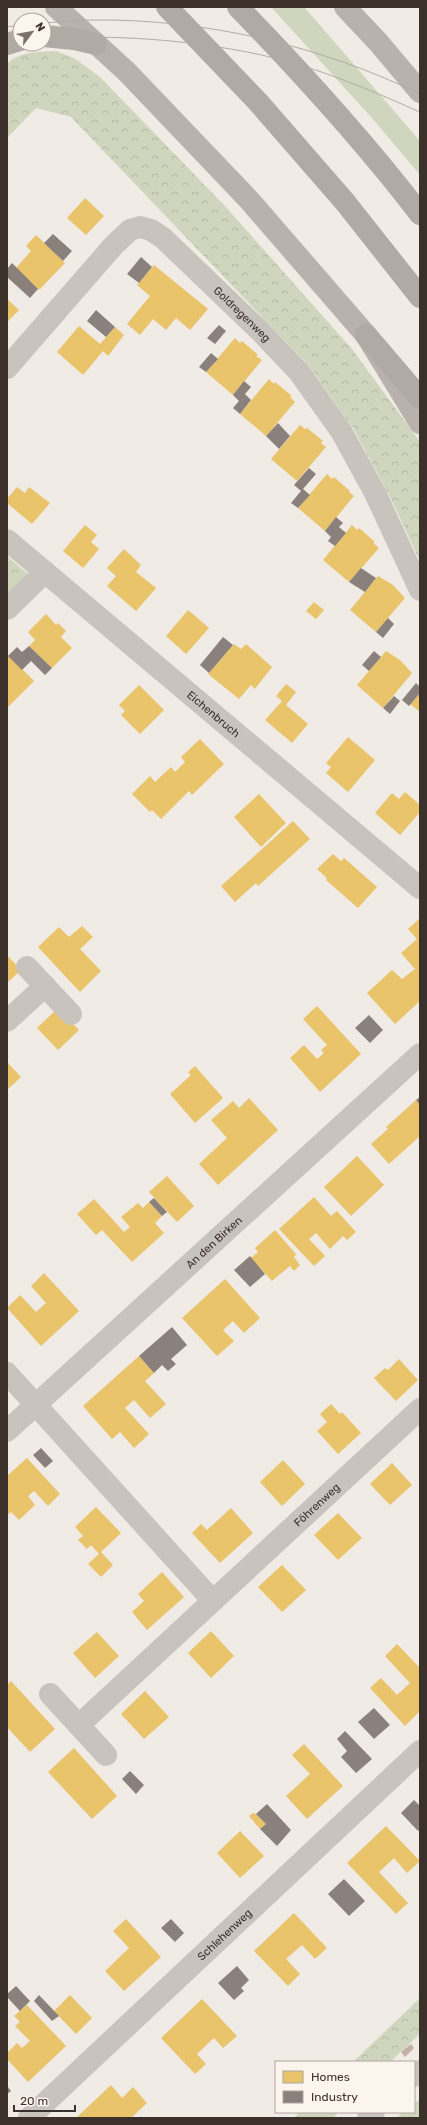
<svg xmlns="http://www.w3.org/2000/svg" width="427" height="2125" viewBox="0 0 427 2125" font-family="Rubik,sans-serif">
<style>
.grass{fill:#d0d6be}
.forest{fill:url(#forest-crowns)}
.homes{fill:#e9c46a}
.industry{fill:#8a817c}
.building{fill:#c4b0a5}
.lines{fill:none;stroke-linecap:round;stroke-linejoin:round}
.minor{stroke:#c9c3bd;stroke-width:22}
.major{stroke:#b8b1ac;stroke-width:22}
.highway{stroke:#afaaa3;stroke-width:22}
.tram{stroke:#b1aca7;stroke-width:1}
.labels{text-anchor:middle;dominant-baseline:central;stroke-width:4;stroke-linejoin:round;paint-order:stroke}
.street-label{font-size:11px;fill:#3b302a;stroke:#fbf5ed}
</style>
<defs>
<pattern id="forest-crowns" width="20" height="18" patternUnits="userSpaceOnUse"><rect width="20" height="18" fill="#d0d6be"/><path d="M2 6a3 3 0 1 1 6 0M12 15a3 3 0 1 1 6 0" fill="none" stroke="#b4b8a3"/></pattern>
</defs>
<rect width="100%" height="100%" fill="#f0ebe4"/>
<g class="grass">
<polygon points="271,7 305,8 420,141 420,175 372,118"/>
<polygon points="420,2099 420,2118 400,2118 398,2116 403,2112 414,2112 414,2104"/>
</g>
<g class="forest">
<path d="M 56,51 L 74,58 L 100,77 L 225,206 L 352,349 L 413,432 L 420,442 L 420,561 L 389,495 L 353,428 L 308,365 L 71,117 L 36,108 L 7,138 L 7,64 C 19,51 39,52 56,51 Z"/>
<polygon points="7,556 28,574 7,595"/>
<polygon points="420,1998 420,2034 390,2062 353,2062"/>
<polygon points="300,2112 339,2112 333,2118 294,2118"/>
</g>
<g class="homes">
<polygon points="85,198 104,216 86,235 67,218"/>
<polygon points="36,235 65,263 39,290 16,268 31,251 26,246"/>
<polygon points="154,265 208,309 190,330 176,318 166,330 153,319 140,335 127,324 150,296 137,285"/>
<polygon points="7,299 19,310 7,322"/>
<polygon points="79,326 100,344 115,327 124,335 108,356 103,351 83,375 57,352"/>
<polygon points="235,338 240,343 242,341 258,355 256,356 262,360 233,395 206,372"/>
<polygon points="269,379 274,384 275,382 292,396 290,397 295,402 266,436 240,414"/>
<polygon points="300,425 305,429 307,428 323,441 321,443 326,447 297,481 271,459"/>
<polygon points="327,474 332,479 334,477 350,491 349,492 354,496 325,531 298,508"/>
<polygon points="17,487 25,493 29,487 50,503 32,524 7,503 7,499"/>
<polygon points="85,525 97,535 91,542 99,549 83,568 63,551"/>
<polygon points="352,525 357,530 359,528 375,542 373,543 379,548 349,582 323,560"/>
<polygon points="124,549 141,565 136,572 156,588 136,611 107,586 116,576 107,568"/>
<polygon points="378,576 393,585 405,598 376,632 350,610"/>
<polygon points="314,602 324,610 316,619 306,611"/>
<polygon points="188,610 209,628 186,654 166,636"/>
<polygon points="46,614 56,625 58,623 66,631 61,637 72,648 52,668 29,646 35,640 28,632"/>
<polygon points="234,644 241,649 246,644 272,667 255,689 251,685 239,699 208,674"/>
<polygon points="386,651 400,660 412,673 383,708 357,685"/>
<polygon points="8,655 34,681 7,708 7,656"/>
<polygon points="286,684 296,692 286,705 308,724 292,743 265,720 282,701 276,696"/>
<polygon points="139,685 164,710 140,734 121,715 125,711 119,705"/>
<polygon points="420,693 420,712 410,704"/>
<polygon points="348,737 375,760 348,792 326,773 331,767 326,763"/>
<polygon points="200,739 224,764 192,795 189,791 161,819 152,810 150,812 132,794 150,776 155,782 171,767 175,772 185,762 181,757"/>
<polygon points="405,792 420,805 420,812 400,835 375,813 392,793 399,799"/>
<polygon points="259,794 286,823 261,847 234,817"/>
<polygon points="293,821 310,839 258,886 256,883 235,902 221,886"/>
<polygon points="333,854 341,861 344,858 377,887 358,908 326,880 327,878 317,869"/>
<polygon points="420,918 420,1001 395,1024 367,993 392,970 402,979 415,969 401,953 417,939 408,929"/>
<polygon points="82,926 93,937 80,949 101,971 80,992 38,947 59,927 69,937"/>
<polygon points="7,955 21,970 7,983"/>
<polygon points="317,1006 361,1054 320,1092 290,1058 304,1045 317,1059 324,1053 321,1050 327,1045 303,1019"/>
<polygon points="58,1008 79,1030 58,1050 37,1028"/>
<polygon points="7,1062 21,1077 7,1090"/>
<polygon points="195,1066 223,1098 195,1123 170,1094 191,1075 188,1072"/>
<polygon points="249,1098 278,1130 218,1185 199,1164 227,1138 211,1120 233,1101 239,1108"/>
<polygon points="416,1100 420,1105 420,1136 389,1164 371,1144 388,1129 386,1127"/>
<polygon points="357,1156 384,1185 351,1216 324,1187"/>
<polygon points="167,1176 194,1206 177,1222 149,1192"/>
<polygon points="314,1197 331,1216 337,1211 356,1232 347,1240 343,1236 330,1249 316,1233 309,1239 325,1256 314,1266 279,1229"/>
<polygon points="94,1199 124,1232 130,1227 121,1217 138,1203 143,1208 149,1202 162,1216 155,1223 164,1233 132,1262 102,1230 96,1235 77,1214"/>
<polygon points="275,1230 296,1254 294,1257 300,1265 294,1271 290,1266 272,1281 251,1258 258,1252 255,1248"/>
<polygon points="44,1273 79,1311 41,1346 7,1308 20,1295 36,1312 46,1303 31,1286"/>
<polygon points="225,1279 260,1318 244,1333 233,1321 223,1330 234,1341 217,1356 182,1318"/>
<polygon points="139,1356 154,1373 145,1381 166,1404 150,1418 134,1400 125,1408 149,1434 134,1448 120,1432 112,1439 83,1406"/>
<polygon points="399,1359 418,1380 396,1401 374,1378 385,1368 388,1370"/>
<polygon points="331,1404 340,1414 342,1412 361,1433 338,1454 317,1431 327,1422 320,1414"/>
<polygon points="27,1458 60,1494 48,1506 34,1491 28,1496 35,1505 19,1520 11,1512 7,1515 7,1476"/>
<polygon points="283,1460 305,1484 282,1506 260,1482"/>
<polygon points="392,1463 412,1485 390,1505 370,1484"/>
<polygon points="96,1507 121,1533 101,1552 113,1565 101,1577 88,1564 99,1554 91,1545 87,1549 78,1540 83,1536 75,1527"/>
<polygon points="231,1508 253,1533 220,1563 192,1533 201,1524 207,1530"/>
<polygon points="338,1513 362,1538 338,1560 314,1535"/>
<polygon points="282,1565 306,1590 282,1612 258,1587"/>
<polygon points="162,1572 184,1597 147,1630 132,1612 144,1601 138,1594"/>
<polygon points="211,1631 234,1656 211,1678 188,1653"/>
<polygon points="97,1632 119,1656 95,1678 73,1653"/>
<polygon points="397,1644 420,1668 420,1711 405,1726 370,1688 381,1678 397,1695 410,1683 385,1656"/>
<polygon points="11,1681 55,1729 30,1752 7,1727 7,1685"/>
<polygon points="145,1691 169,1717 144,1739 121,1714"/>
<polygon points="304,1744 343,1786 307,1819 286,1796 310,1774 292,1755"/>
<polygon points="74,1748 117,1796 92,1819 48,1772"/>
<polygon points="253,1813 256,1814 266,1824 260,1829 249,1816"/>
<polygon points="386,1826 420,1861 407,1873 394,1858 379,1872 408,1903 396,1914 347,1863"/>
<polygon points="240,1831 264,1856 240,1878 217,1853"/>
<polygon points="294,1913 327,1948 315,1959 302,1945 286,1959 300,1974 288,1986 254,1951"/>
<polygon points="126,1919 161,1957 124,1991 105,1971 129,1948 113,1931"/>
<polygon points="70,1995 92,2018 76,2034 54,2011"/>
<polygon points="202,1999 237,2036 223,2048 214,2038 197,2054 206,2064 195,2074 161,2038"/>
<polygon points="27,2005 66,2046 28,2082 7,2059 7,2053 17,2043 22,2048 30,2041 15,2026 20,2022 14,2016"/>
<polygon points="111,2085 122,2098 133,2087 147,2103 131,2118 76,2118"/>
</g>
<g class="industry">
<polygon points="53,234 72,251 63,261 44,243"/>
<polygon points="141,257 152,267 139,283 127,274"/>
<polygon points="12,263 38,289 30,298 7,277 7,269"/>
<polygon points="96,310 115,327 106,337 87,321"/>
<polygon points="219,325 226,331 215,344 207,338"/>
<polygon points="211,353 218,359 206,372 199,367"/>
<polygon points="244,381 251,387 245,394 251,400 240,414 233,408 239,401 233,395"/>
<polygon points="278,423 290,436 279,449 266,436"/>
<polygon points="309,468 316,474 303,489 310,495 298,508 291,503 301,491 294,485"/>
<polygon points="336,517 343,523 339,527 346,533 335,546 328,541 331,537 325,531"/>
<polygon points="361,568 376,578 365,592 349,582"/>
<polygon points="388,618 394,624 383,638 376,632"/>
<polygon points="223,637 233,645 209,673 200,665"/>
<polygon points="29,646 52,668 45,675 31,661 22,670 8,656 17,647 22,652"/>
<polygon points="374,651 381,657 369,671 362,665"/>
<polygon points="416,683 420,687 420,693 409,706 402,700"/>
<polygon points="394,696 400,701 390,714 383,708"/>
<polygon points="369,1015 383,1030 370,1043 355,1028"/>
<polygon points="420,1097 420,1105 416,1100"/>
<polygon points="154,1198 167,1212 162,1216 149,1202"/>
<polygon points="250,1256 265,1274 250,1287 234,1270"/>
<polygon points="172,1327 187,1345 171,1359 176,1364 168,1371 162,1365 154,1373 139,1356"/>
<polygon points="41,1448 53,1461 45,1468 33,1455"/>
<polygon points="374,1708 390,1725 374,1739 358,1722"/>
<polygon points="345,1731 372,1759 356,1773 341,1757 347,1751 337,1739"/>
<polygon points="130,1771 144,1785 136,1794 122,1779"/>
<polygon points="414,1800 420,1806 420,1829 418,1831 401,1813"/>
<polygon points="267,1804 291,1830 277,1846 260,1829 266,1824 256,1814"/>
<polygon points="344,1879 365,1901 349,1916 328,1894"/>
<polygon points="171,1919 184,1933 175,1942 161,1928"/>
<polygon points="237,1966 249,1980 241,1988 244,1991 234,2000 218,1983"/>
<polygon points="16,1986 30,2001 20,2011 7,1997 7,1994"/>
<polygon points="39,1995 59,2016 52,2021 34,2001"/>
<polygon points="7,2086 11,2091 7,2094"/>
</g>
<polygon class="building" points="411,2044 414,2048 405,2057 401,2052"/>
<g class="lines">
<g class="minor">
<path id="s1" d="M 7,368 L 114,245 L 130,230 L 140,227 L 151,230 L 163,238 L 260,331 L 299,372 L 341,431 L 375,493 L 420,590"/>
<path id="s2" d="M 7,540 L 420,888"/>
<polyline points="7,609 45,572"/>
<polyline points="27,967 71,1014"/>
<polyline points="7,1021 45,986"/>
<polyline points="7,1373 213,1601"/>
<path id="s3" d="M 7,1431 L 420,1054"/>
<polyline points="50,1694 106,1755"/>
<path id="s4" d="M 79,1725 L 420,1409"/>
<polyline points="414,2076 420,2071"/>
<path id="s5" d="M 29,2118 L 420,1751"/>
<polyline points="368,2118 374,2112"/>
</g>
<g class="major">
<polyline points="56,7 127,72 250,201 366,335 420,423"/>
<polyline points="345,7 378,42 420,92"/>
</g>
<g class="highway">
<polyline points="167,7 258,102 345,202 420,297"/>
<path d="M 238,7 C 302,73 364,141 420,214"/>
<polyline points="44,36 74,39 96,44"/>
<polyline points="7,44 20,40"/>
<polyline points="366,335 420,398"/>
</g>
<g class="tram">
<path d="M 44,23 C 61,22 78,20 95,20 C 206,19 321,46 420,94"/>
<polyline points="7,27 20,25"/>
<path d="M 44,39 C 120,33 217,42 290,62 C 335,75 377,93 420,112"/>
<polyline points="7,43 20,42"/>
</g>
</g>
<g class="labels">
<g class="street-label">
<text stroke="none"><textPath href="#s1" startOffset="331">Goldregenweg</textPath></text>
<text stroke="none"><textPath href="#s2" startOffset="270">Eichenbruch</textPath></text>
<text stroke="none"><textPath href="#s3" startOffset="280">An den Birken</textPath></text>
<text stroke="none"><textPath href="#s4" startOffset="324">Föhrenweg</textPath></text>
<text stroke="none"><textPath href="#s5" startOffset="268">Schlehenweg</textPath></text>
</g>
</g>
<rect width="427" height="2125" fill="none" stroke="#3b302a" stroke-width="16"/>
<rect x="275" y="2061" width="140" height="52" fill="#fbf5ed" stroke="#aea69f"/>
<rect x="283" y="2071" width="20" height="12" fill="#e9c46a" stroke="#aea69f"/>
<text x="311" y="2081" font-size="12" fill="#3b302a">Homes</text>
<rect x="283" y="2091" width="20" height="12" fill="#8a817c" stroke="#aea69f"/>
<text x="311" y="2101" font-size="12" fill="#3b302a">Industry</text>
<g transform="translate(32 32) rotate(58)"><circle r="19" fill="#fbf5ed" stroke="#aea69f"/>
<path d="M0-3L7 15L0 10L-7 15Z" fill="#7a716b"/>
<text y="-6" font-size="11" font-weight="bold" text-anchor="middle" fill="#3b302a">N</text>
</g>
<path d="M14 2105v6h61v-6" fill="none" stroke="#3b302a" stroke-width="2"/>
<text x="20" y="2105" font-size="12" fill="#3b302a" stroke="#fbf5ed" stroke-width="3" paint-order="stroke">20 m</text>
</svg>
